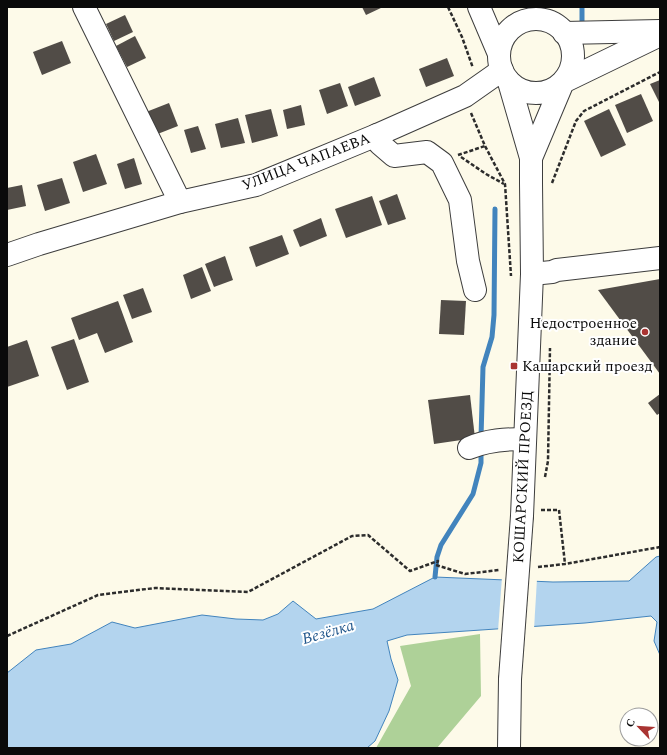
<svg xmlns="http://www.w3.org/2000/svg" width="667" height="755" viewBox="0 0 667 755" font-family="Spectral,serif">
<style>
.forest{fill:#aed198}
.water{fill:#b3d4ee;stroke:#4284bd}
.pier{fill:#fdfae9}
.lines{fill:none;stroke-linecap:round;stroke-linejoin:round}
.stream{stroke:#4284bd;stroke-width:5}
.building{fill:#514c47}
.minor-casing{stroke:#3d3d3d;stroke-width:24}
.path{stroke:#2c2c2c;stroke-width:2.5;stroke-dasharray:4 2;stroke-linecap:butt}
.minor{stroke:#fff;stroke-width:22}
.minor-bridge-casing{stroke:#3d3d3d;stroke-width:24;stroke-linecap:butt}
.minor-bridge{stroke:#fff;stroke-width:22}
.poi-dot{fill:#a93432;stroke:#fff;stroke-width:1.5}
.labels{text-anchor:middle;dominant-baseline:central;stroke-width:4;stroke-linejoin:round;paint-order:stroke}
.street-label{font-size:15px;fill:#0a0a0a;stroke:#fff}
.poi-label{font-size:15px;fill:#0a0a0a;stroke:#fff;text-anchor:end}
.water-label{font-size:16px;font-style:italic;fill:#22578c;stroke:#fff}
</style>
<rect width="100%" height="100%" fill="#fdfae9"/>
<polygon class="forest" points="480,634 481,696 437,748 376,748 411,686 400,646"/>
<polygon class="water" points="660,556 660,655 654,641 657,622 651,616 585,623 407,635 387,641 391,659 398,680 389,711 375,741 367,748 7,748 7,673 36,650 71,644 112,622 135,628 202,615 236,619 263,620 278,614 293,601 316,619 373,609 435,577 553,582 629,581 656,557"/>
<polygon class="pier" points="502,577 537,579 534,629 498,631"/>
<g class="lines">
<g class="stream">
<polyline points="582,28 582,7"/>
<polyline points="481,438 483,367 492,337 494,315 495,209"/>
<polyline points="435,577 437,557 441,545 473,494 481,463 481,450"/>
</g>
</g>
<g class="building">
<polygon points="362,7 383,7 366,15"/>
<polygon points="125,15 133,32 114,41 106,24"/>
<polygon points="135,36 146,58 127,67 116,46"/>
<polygon points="62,41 71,63 42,75 33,52"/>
<polygon points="447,58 454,76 426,87 419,69"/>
<polygon points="374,77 381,96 355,106 348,87"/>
<polygon points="660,80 660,104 650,84"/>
<polygon points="340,83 348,106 327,114 319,90"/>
<polygon points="641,94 653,121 627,133 615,105"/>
<polygon points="169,103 178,126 155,135 146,112"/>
<polygon points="301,105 305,125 287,129 283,110"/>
<polygon points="271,109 278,136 252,143 245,115"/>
<polygon points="609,109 626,145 601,157 584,121"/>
<polygon points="238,118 245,143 221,148 215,124"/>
<polygon points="198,126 206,149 191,153 184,130"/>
<polygon points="96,154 107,184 83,192 73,162"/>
<polygon points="134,158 142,184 125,189 117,164"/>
<polygon points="62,178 70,203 45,211 37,185"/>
<polygon points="22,185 26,206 7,210 7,188"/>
<polygon points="397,194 406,219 388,225 379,201"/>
<polygon points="372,196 382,225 346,238 335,209"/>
<polygon points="321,218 327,236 300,247 293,230"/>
<polygon points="282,235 289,254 256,267 249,247"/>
<polygon points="225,256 233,280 214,287 205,264"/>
<polygon points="202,267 211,291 191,299 183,275"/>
<polygon points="660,279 660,374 598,290"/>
<polygon points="143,288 152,312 132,319 123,295"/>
<polygon points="441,300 466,301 464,335 439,334"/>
<polygon points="118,301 133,342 105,353 97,333 79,340 71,318"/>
<polygon points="74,339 89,382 67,390 51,347"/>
<polygon points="27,340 39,376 7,387 7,347"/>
<polygon points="660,394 660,413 657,415 648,403"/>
<polygon points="470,395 475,438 434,444 428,400"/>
</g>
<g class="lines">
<g class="minor-casing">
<g id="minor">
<polyline points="84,7 180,202"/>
<polyline points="479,7 499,54"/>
<circle cx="536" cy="56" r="37"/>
<polyline points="564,33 660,31"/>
<polyline points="509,82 531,158 531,183 532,274 522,516"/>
<polyline points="377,135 380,144 394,156 427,152 442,163 460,200 468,261 475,290"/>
<polyline points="531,158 563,82 660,35"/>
<polyline points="7,255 39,244 180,202 256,185 377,135 465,96 502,70"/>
<polyline points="532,274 552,272 557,270 660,258"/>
<path d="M 469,448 C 487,440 506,439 525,439"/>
<polyline points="509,748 510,679"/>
</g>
</g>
<g class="path">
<polyline points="448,7 462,37 473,68"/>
<polyline points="471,113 485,146 505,184 511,276"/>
<polyline points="458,155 485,146"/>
<polyline points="461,157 486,174 504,184"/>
<polyline points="552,183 576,121 584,111 660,72"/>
<polyline points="545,477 548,461 550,348"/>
<polyline points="541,510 559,510 565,564"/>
<polyline points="538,567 565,564 660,547"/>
<polyline points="7,636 98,595 155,588 248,592 352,536 368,535 410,571 438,561 436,565 465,574 499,570"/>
</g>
<use href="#minor" class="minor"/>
<g class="minor-bridge-casing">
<polyline id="minor-bridge" points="510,679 522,516"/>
</g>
<use href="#minor-bridge" class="minor-bridge"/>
</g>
<g class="poi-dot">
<circle cx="645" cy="332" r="4"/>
<rect x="510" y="362" width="8" height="8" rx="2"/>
</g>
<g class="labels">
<g class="street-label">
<text transform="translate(306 162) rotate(-21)">УЛИЦА ЧАПАЕВА</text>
<text transform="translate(523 477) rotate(-87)">КОШАРСКИЙ ПРОЕЗД</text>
</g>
<g class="poi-label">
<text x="637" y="323">Недостроенное<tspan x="637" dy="17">здание</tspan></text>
<text x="522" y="366" text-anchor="start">Кашарский проезд</text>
</g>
<g class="water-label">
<text transform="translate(328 632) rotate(-16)">Везёлка</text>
</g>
</g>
<rect width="667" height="755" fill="none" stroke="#0a0a0a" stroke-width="16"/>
<g transform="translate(639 727) rotate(295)"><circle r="19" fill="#ffffff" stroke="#9d9d9d"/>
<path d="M0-3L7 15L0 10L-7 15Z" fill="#a93432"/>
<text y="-6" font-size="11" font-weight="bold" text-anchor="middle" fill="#0a0a0a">С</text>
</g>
</svg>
